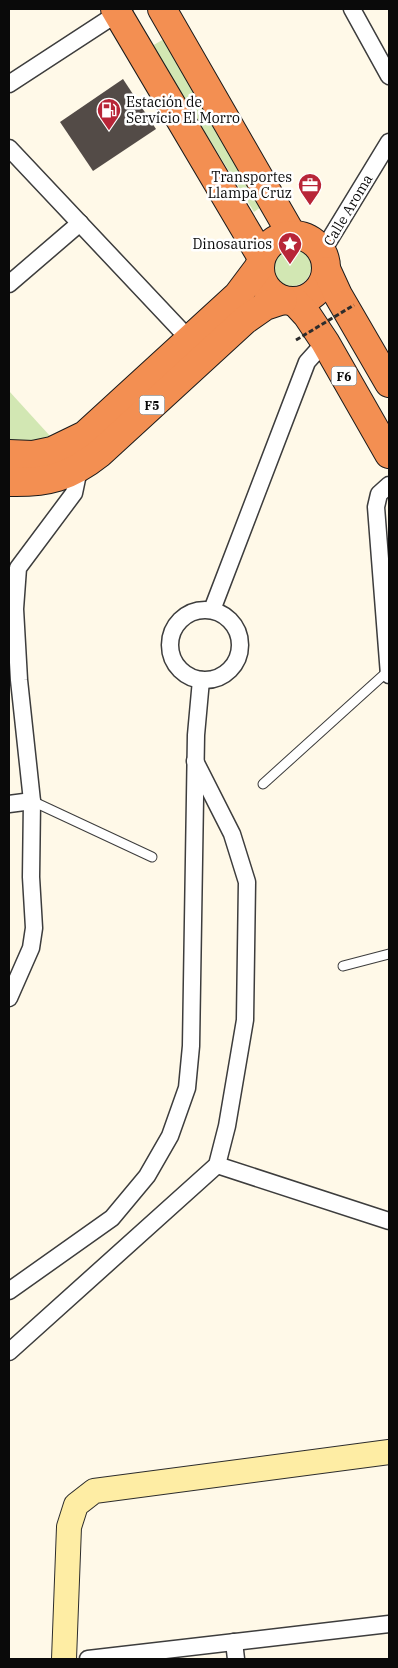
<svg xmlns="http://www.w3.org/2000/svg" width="398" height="1668" viewBox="0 0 398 1668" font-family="'IBM Plex Serif',serif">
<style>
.green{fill:#d2e7b3}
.building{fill:#534b47}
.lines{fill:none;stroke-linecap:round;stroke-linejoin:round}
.lane-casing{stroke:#3d3d3d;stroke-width:11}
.street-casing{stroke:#3d3d3d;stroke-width:19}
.secondary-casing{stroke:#2c2c2c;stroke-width:26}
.highway-casing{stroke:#1b1b1b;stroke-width:30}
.lane{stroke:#fff;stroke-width:9}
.street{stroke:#fff;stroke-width:16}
.secondary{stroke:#feeda4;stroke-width:24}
.highway{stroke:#f38f52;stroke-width:28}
.path-bridge{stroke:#2c2c2c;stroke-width:3;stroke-dasharray:5 2.5;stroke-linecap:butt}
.labels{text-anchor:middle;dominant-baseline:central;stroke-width:5;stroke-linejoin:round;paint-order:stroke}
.shield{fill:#fff;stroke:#545454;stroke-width:1}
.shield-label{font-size:12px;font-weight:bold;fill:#0a0a0a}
.poi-label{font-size:14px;fill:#0a0a0a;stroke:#fff;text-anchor:end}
.street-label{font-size:14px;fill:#0a0a0a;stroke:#fff}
</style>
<rect width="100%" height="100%" fill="#fff9e8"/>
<g class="green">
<polygon points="164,39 265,204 254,212 152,46"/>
<circle cx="292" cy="267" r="19"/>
<path d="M 9,391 L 50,436 C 36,441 23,444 9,439 Z"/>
</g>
<polygon class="building" points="123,79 156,129 93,171 60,122"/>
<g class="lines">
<g class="lane-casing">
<g id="lane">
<polyline points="263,784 388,671"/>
<polyline points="32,801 152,857"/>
<polyline points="343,966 389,954"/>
</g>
</g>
<g class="street-casing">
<g id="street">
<polyline points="352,9 389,76"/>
<polyline points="9,84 124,9"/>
<polyline points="9,148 189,339"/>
<polyline points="322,252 389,142"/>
<polyline points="9,284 80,223"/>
<polyline points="389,485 379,494 376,507 389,675"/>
<circle cx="205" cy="645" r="35"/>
<polyline points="212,610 307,362 325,342"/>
<polyline points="9,804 32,801"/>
<polyline points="9,998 31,948 34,928 31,877 32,801 19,680 15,609 18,568 74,493 79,469"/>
<polyline points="217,1165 389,1221"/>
<polyline points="9,1291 112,1218 147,1176 170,1136 187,1088 191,1046 196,735 201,680"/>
<polyline points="9,1352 217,1165 227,1126 245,1020 247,882 232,834 195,761"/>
<polyline points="234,1642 236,1659"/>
<polyline points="88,1659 389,1624"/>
</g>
</g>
<g class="secondary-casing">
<polyline id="secondary" points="64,1659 69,1527 76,1505 94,1491 389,1452"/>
</g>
<g class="highway-casing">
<g id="highway">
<polyline points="115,9 261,256"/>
<polyline points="162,9 292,235"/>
<circle cx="293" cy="268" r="33"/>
<polyline points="327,271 338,295 389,383"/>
<polyline points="295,302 307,315 325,342 389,454"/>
<polyline points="9,454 33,455 52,451 85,435 238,295 259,267"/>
<path d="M 9,482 C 48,483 70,477 100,453 L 245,320 L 265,306 L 283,300"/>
</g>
</g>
<use href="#lane" class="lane"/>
<use href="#street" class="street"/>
<use href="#secondary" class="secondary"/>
<use href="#highway" class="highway"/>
<polyline class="path-bridge" points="296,340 354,305"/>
</g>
<defs>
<g id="fuel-pin" transform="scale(1.25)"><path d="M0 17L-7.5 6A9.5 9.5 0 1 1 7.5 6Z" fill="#b82538" stroke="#fff"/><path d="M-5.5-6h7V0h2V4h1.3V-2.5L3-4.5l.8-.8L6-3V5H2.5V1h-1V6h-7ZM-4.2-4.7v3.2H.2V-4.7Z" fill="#fff"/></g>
<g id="office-pin" transform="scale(1.25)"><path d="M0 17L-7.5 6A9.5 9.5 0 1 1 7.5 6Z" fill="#b82538" stroke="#fff"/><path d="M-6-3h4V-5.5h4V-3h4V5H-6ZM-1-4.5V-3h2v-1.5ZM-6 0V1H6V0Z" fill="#fff"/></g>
<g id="sight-pin" transform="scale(1.25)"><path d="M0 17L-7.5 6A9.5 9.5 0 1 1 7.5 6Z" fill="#b82538" stroke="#fff"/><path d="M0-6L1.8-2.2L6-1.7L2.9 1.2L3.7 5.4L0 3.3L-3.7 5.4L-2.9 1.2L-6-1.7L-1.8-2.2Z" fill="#fff"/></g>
</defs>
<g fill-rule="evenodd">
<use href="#fuel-pin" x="109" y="110"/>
<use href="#office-pin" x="310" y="185"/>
<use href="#sight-pin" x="290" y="244"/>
</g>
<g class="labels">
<g class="shield">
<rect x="331.5" y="366.5" width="25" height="19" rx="4"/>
<rect x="139.5" y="395.5" width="25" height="19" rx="4"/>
</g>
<g class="shield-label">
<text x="344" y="376">F6</text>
<text x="152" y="405">F5</text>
</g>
<g class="poi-label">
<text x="126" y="102" text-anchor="start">Estación de<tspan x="126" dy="16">Servicio El Morro</tspan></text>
<text x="292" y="177">Transportes<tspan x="292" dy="16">Llampa Cruz</tspan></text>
<text x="272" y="244">Dinosaurios</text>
</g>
<g class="street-label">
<text transform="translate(348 210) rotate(-59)">Calle Aroma</text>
</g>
</g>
<rect width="398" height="1668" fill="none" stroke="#0a0a0a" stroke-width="20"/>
</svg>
